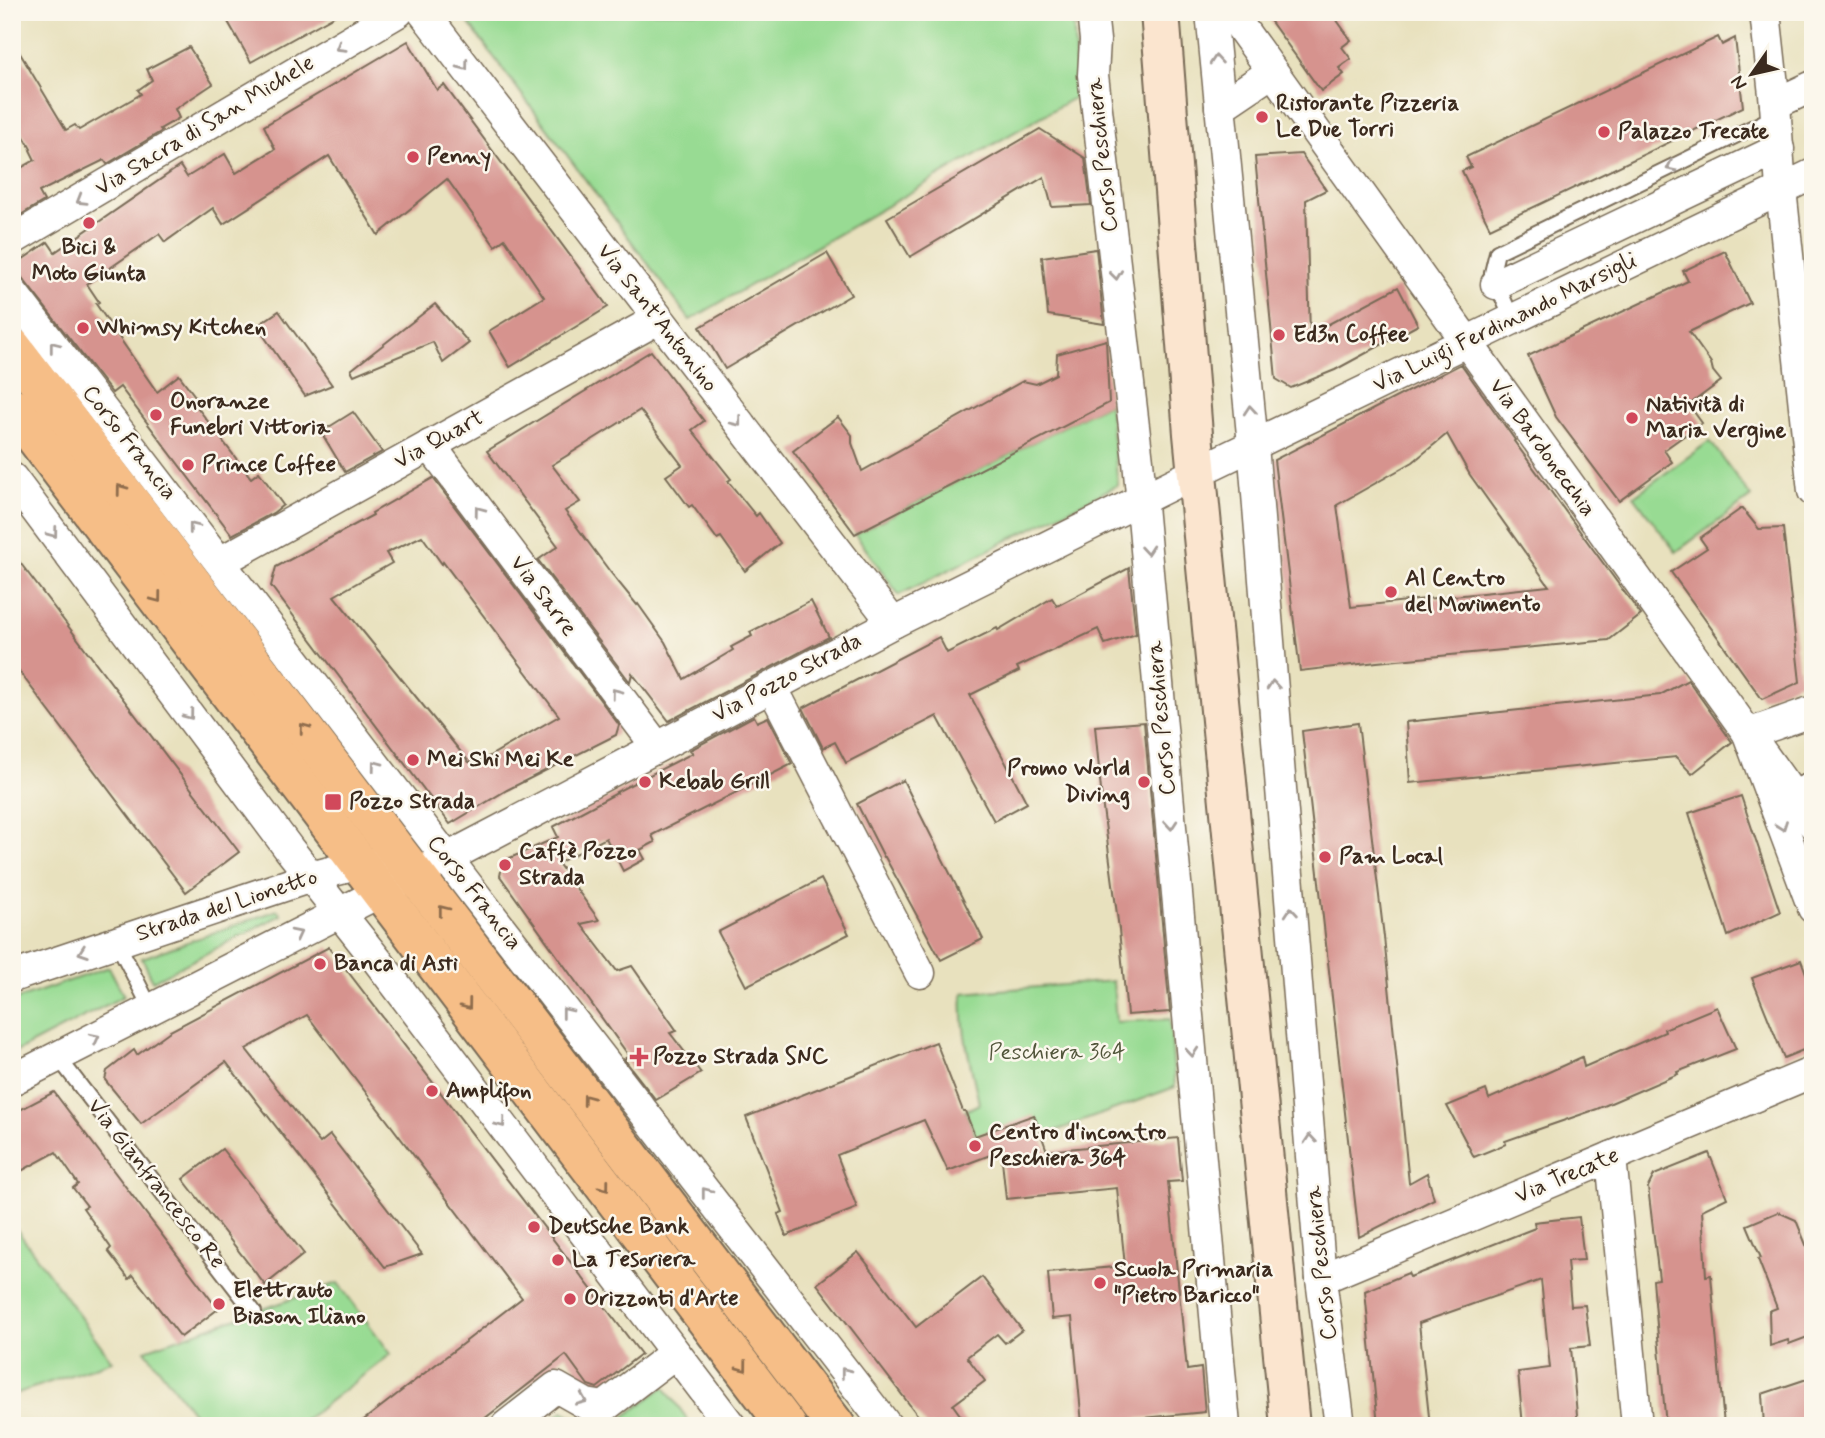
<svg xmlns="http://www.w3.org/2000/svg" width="1825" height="1438" viewBox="0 0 1825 1438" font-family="Mynerve,sans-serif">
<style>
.green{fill:#98db93;stroke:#6a8258;stroke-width:2}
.building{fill:#d6938e;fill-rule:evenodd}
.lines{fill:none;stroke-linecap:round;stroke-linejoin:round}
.lane-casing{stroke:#786a56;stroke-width:18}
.street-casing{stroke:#786a56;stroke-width:33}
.secondary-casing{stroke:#786a56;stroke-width:42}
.primary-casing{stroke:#786a56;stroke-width:42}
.lane{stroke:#fff;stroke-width:14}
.street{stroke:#fff;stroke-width:30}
.secondary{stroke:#fbe5cf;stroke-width:38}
.primary{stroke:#f6be87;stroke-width:38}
.oneway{stroke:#a79f9a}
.oneway2{stroke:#8f6d4d}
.poi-dot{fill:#d1495b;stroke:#fbf7ec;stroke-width:2.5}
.labels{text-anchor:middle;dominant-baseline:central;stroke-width:5;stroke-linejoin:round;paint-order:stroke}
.poi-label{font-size:23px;font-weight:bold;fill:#3b2a1e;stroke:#fbf7ec;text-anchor:start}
.street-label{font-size:23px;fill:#3b2a1e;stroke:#fbf7ec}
.park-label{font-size:23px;fill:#52563b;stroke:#fbf7ec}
</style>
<rect width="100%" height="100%" fill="#fbf7ec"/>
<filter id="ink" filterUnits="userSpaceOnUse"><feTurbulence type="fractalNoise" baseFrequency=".0143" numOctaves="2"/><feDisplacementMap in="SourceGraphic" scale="14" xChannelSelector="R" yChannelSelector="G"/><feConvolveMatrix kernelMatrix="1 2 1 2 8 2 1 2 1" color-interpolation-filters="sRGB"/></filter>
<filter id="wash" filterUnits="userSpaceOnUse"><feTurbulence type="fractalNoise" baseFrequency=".00686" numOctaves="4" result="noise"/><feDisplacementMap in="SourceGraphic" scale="28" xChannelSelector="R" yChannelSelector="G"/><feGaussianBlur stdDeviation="1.57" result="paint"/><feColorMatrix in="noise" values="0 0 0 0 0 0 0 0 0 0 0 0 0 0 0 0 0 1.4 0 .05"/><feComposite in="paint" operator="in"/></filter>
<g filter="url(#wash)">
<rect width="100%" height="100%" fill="#e8e1be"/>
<g class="green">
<polygon points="482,12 1073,12 1077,96 690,320 467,21"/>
<polygon points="1109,403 1118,485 899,595 855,534"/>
<polygon points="1710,441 1751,497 1676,552 1634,496"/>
<polygon points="278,910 281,915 153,981 142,958"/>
<polygon points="109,967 124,996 12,1054 12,1001"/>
<path d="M 1113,981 L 1116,1022 L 1170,1019 L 1175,1087 L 1042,1136 L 975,1136 L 965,1111 L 979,1104 C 972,1067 960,1031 963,993 Z"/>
<polygon points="12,1223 112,1361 12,1395"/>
<polygon points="338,1283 391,1354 297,1426 203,1426 145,1350"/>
<polygon points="664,1387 691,1424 688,1426 612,1426"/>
<polygon points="563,1411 590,1426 543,1426"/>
</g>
<g id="blocks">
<g class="building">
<polygon points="241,12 341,12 251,62 227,20"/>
<polygon points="1264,12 1331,12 1351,40 1342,47 1351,59 1339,68 1344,74 1321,91"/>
<polygon points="1718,37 1722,45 1735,38 1743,107 1490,228 1462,171 1471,167 1466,157"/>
<polygon points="12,40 66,130 75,125 79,130 141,94 138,90 152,80 147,69 189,47 213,84 175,109 179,118 160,129 162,131 107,164 104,160 39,192 44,201 12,220 12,173 35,160 30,150 31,149 12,115"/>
<polygon points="408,41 437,90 444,85 608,307 510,367 489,331 544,297 505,239 495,246 447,179 378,235 329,156 223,224 213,208 165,242 159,234 87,284 99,302 96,304 157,392 179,375 201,404 197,407 251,478 259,472 283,505 273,513 232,535 120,387 112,393 13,266 48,242 55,252 180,166 187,177 225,154 236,173 275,149 264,126"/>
<polygon points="1040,129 1085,158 1091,205 1052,207 1044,177 910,257 887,218"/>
<polygon points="1301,154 1326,190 1306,200 1310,334 1398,287 1418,325 1335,370 1291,388 1276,379 1255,157"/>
<polygon points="1096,249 1104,324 1048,315 1042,257"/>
<polygon points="1725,251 1750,303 1689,332 1711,363 1713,371 1721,381 1689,405 1702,423 1664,450 1672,462 1619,501 1556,417 1528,356 1688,281 1683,271"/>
<polygon points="827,253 851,295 725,369 700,327"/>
<polygon points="435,304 469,343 443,363 433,342 354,375 351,370"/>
<polygon points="279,311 332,385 305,396 257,326"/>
<polygon points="1106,340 1109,403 855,534 793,451 838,417 852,435 852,443 862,471 1023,381 1036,384 1056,374 1057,354"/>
<polygon points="651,351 704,421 692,430 731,479 728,481 756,516 759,513 780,543 745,571 721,537 717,539 692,505 689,507 666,476 682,465 640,410 552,465 580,502 565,511 611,573 637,605 638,604 665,642 684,679 733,650 731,647 752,636 750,632 811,601 829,637 669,721 632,673 630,682 538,560 558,546 487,451"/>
<path d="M 1461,364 L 1515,440 L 1514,441 L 1641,615 L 1609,640 L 1377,662 L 1300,671 L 1274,460 ZM 1447,434 L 1470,475 L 1549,586 L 1351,607 L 1337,505 L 1413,462 Z"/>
<polygon points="353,412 382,452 345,472 321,432"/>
<path d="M 433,478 L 619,725 L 616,735 L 507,790 L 450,824 L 271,586 L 276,567 L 373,515 L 372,513 ZM 422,536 L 442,564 L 443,562 L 559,716 L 488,757 L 469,762 L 334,596 L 392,563 L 386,553 Z"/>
<polygon points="1742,508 1759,529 1783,528 1800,682 1762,699 1671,572 1707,548 1700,538"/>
<polygon points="12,552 239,852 186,892 12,662"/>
<polygon points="1129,568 1136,634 1105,644 1098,629 1017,667 1019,671 970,695 1027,803 994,821 937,716 846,763 835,742 823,748 803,708 939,637 947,653 997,628 998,630 1052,598 1057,606"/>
<polygon points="1688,680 1732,742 1692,774 1676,757 1410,783 1406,722 1660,695"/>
<polygon points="754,716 757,722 768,717 792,764 652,835 655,842 640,850 645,859 623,871 606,838 558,863 599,920 581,924 617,971 632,966 677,1031 670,1033 701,1073 656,1100 624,1059 629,1056 500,876 503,861 558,837 553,827 617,793 616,792 693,753 690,750"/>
<polygon points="1144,722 1170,1012 1127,1015 1119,929 1102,801 1095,726"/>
<polygon points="1358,723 1384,937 1409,1183 1427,1173 1434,1199 1359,1237 1302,731"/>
<polygon points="903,780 983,939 941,960 885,857 884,857 857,804"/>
<polygon points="1741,796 1780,912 1728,936 1689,813"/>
<polygon points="821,879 849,934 746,986 718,932"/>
<polygon points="329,947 641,1354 597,1388 588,1385 566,1355 475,1426 356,1426 522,1298 307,1015 246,1049 320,1143 330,1135 422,1254 385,1267 226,1062 141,1124 105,1080 107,1071 134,1050 137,1055 170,1031"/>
<polygon points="1801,960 1813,992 1813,1046 1784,1058 1752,978"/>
<polygon points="1717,1007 1736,1049 1677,1072 1678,1074 1597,1109 1505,1141 1506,1144 1474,1157 1447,1106 1486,1090 1489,1099 1582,1057 1584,1067 1665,1032 1664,1029"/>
<polygon points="936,1042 963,1111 965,1111 975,1136 1034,1115 1047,1151 1178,1138 1182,1181 1168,1182 1187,1370 1201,1368 1205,1412 1082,1424 1072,1317 1052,1319 1048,1273 1125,1266 1117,1188 1006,1199 1001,1151 948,1171 924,1120 837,1155 857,1208 786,1236 778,1214 783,1212 746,1117"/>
<polygon points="54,1092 218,1309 181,1337 133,1275 129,1279 108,1251 111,1248 83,1208 87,1206 73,1188 78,1184 56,1152 12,1176 12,1114"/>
<polygon points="222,1149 304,1254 265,1285 183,1179"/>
<polygon points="1709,1153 1727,1198 1702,1210 1706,1276 1711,1275 1724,1426 1666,1426 1653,1280 1659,1279 1648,1187 1654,1175"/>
<polygon points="1778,1212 1796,1220 1813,1262 1813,1335 1789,1344 1788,1340 1770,1346 1769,1311 1777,1308 1758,1259 1761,1258 1747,1225"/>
<polygon points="1579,1217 1584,1260 1567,1261 1571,1306 1585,1305 1590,1346 1571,1348 1578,1426 1523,1426 1518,1372 1550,1368 1541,1280 1419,1323 1430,1426 1378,1426 1365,1291 1408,1273 1410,1277 1535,1228 1534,1222"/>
<polygon points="858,1252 916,1327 982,1277 1022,1330 1005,1343 997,1334 967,1357 985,1381 953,1405 968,1426 926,1426 817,1284"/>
<polygon points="1813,1377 1813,1426 1764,1426 1762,1394"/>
</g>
</g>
</g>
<g filter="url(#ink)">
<use href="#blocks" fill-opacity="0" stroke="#786a56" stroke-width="2"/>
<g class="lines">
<g class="lane-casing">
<g id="lane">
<polyline points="1512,319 1492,273 1497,252 1776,116"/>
<polyline points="1788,789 1813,779"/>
<polyline points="117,942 151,1009"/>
<polyline points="58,1057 254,1312"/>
</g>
</g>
<g class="street-casing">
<g id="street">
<polyline points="423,12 893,623"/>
<polyline points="1092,12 1095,40 1093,75 1138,461 1225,1426"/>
<polyline points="1211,12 1253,445 1321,1279 1340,1426"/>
<polyline points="1230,12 1813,824"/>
<polyline points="1765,12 1775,104 1781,189 1813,491"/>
<polyline points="1775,104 1813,86"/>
<polyline points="1220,107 1272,72"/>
<polyline points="12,240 398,12"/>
<polyline points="1496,284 1779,149"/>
<polyline points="12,292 476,896 887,1426"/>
<polyline points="430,445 657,747"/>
<polyline points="12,478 289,849 377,960 731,1426"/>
<polyline points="220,562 658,319"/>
<polyline points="772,687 920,973"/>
<polyline points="1813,711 1748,734 1813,908"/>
<polyline points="12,977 311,877 360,864 377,863"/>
<polyline points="12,1080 447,858 893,623 1197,472 1813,174"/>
<polyline points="1611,1157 1637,1426"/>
<polyline points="1321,1279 1813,1072"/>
<polyline points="506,1426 556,1387 586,1404 604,1407 675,1353"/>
</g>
</g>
<g class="secondary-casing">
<polyline id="secondary" points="1160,12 1193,434 1290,1426"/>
</g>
<g class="primary-casing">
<g id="primary">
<polyline points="12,347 836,1426"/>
<polyline points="12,407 787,1426"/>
</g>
</g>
<use href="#lane" class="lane"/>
<use href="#street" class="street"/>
<use href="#secondary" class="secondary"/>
<use href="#primary" class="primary"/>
</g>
<defs><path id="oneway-chevron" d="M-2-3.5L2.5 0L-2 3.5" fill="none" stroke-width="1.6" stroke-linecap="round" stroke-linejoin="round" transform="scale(1.75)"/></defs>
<g class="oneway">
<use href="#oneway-chevron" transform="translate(340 47) rotate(149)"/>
<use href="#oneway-chevron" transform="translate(1216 60) rotate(-95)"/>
<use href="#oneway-chevron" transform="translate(464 66) rotate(53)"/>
<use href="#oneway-chevron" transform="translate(1671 167) rotate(154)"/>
<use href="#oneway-chevron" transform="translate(81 200) rotate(149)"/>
<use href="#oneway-chevron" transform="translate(1116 275) rotate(83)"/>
<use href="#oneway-chevron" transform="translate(54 346) rotate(-128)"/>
<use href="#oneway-chevron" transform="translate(1250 410) rotate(-95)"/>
<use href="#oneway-chevron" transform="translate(737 422) rotate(52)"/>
<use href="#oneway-chevron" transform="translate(479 511) rotate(-127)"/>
<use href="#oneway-chevron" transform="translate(193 527) rotate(-128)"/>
<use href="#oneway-chevron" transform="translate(53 533) rotate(53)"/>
<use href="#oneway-chevron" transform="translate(1147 550) rotate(85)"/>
<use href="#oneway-chevron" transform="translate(1273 685) rotate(-95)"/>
<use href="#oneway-chevron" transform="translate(616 693) rotate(-127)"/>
<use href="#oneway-chevron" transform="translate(189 715) rotate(53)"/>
<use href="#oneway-chevron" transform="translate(376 765) rotate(-127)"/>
<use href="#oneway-chevron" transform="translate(1171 825) rotate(85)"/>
<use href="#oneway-chevron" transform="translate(1782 826) rotate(70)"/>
<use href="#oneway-chevron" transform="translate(1291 912) rotate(-95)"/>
<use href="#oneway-chevron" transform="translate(297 934) rotate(-27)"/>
<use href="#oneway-chevron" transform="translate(83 952) rotate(161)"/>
<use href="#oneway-chevron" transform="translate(566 1012) rotate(-128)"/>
<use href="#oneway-chevron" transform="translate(95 1038) rotate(-27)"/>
<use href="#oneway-chevron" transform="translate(1192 1052) rotate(85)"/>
<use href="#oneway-chevron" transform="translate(501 1123) rotate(53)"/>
<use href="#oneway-chevron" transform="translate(1310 1139) rotate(-95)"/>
<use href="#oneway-chevron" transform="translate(706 1192) rotate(-128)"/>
<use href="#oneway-chevron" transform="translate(845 1372) rotate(-128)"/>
<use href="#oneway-chevron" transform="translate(582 1400) rotate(23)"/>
</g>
<g class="oneway2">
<use href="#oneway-chevron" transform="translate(121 489) rotate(-127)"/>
<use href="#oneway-chevron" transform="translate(157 598) rotate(53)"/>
<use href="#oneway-chevron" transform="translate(304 728) rotate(-127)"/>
<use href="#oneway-chevron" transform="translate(443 910) rotate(-128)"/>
<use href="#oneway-chevron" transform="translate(467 1005) rotate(53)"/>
<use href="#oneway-chevron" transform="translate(587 1099) rotate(-127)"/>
<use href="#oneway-chevron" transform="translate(605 1186) rotate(53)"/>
<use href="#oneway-chevron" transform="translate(743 1367) rotate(53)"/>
</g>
</g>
<g class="poi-dot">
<circle cx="1262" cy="117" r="7"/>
<circle cx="1604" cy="132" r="7"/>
<circle cx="413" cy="157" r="7"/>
<circle cx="89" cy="223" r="7"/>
<circle cx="83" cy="328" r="7"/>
<circle cx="1279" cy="335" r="7"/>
<circle cx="156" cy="415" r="7"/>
<circle cx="1632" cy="418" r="7"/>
<circle cx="188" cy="465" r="7"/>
<circle cx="1391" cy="592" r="7"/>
<circle cx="413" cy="760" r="7"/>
<circle cx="645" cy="782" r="7"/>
<circle cx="1144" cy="782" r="7"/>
<rect x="324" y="793" width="18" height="18" rx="3.5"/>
<circle cx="1325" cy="857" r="7"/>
<circle cx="505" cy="865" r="7"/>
<circle cx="320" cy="964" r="7"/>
<path d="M635.5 1046.5h7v7h7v7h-7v7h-7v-7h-7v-7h7z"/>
<circle cx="432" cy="1091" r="7"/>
<circle cx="975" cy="1146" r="7"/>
<circle cx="534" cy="1227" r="7"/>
<circle cx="558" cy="1260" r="7"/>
<circle cx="1100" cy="1283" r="7"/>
<circle cx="570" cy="1299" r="7"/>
<circle cx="219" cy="1304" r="7"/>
</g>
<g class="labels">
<g class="poi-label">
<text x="1276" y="104">Ristorante Pizzeria<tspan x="1276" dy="26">Le Due Torri</tspan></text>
<text x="1618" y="132">Palazzo Trecate</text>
<text x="427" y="157">Penny</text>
<text x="89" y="248" text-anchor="middle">Bici &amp;<tspan x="89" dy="26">Moto Giunta</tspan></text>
<text x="97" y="328">Whimsy Kitchen</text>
<text x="1293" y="335">Ed3n Coffee</text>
<text x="170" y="402">Onoranze<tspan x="170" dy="26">Funebri Vittoria</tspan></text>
<text x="1646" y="405">Natività di<tspan x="1646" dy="26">Maria Vergine</tspan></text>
<text x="202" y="465">Prince Coffee</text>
<text x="1405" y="579">Al Centro<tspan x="1405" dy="26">del Movimento</tspan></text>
<text x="427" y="760">Mei Shi Mei Ke</text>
<text x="1130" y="769" text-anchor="end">Promo World<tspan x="1130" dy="26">Diving</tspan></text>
<text x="659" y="782">Kebab Grill</text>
<text x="349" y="802">Pozzo Strada</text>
<text x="519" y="852">Caffè Pozzo<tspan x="519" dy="26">Strada</tspan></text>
<text x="1339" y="857">Pam Local</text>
<text x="334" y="964">Banca di Asti</text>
<text x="653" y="1057">Pozzo Strada SNC</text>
<text x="446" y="1091">Amplifon</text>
<text x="989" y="1133">Centro d'incontro<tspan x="989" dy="26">Peschiera 364</tspan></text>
<text x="548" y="1227">Deutsche Bank</text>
<text x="572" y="1260">La Tesoriera</text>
<text x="1114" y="1270">Scuola Primaria<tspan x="1114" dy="26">"Pietro Baricco"</tspan></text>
<text x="233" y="1291">Elettrauto<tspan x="233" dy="26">Biason Iliano</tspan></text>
<text x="584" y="1299">Orizzonti d'Arte</text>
</g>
<g class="street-label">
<text transform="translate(205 126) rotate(-31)">Via Sacra di San Michele</text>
<text transform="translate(1103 155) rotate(-96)">Corso Peschiera</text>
<text transform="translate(657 318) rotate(52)">Via Sant'Antonino</text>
<text transform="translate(1505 323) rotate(-26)">Via Luigi Ferdinando Marsigli</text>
<text transform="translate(439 440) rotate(-29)">Via Quart</text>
<text transform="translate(129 443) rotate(52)">Corso Francia</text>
<text transform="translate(1542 448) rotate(54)">Via Bardonecchia</text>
<text transform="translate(543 596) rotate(53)">Via Sarre</text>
<text transform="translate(787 678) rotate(-28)">Via Pozzo Strada</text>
<text transform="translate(1162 718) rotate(-95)">Corso Peschiera</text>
<text transform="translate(474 893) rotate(52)">Corso Francia</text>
<text transform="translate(227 906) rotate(-18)">Strada del Lionetto</text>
<text transform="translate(1567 1176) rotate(-23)">Via Trecate</text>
<text transform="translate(156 1184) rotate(52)">Via Gianfrancesco Re</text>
<text transform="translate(1322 1263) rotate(-96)">Corso Peschiera</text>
</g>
<g class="park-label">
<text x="1057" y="1053">Peschiera 364</text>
</g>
</g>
<rect width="1825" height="1438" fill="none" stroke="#fbf7ec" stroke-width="42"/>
<g transform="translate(1752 74) rotate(236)" stroke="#fbf7ec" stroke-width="5" paint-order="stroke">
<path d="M0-5L12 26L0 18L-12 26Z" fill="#3b2a1e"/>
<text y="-10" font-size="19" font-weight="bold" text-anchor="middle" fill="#3b2a1e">N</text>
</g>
</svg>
